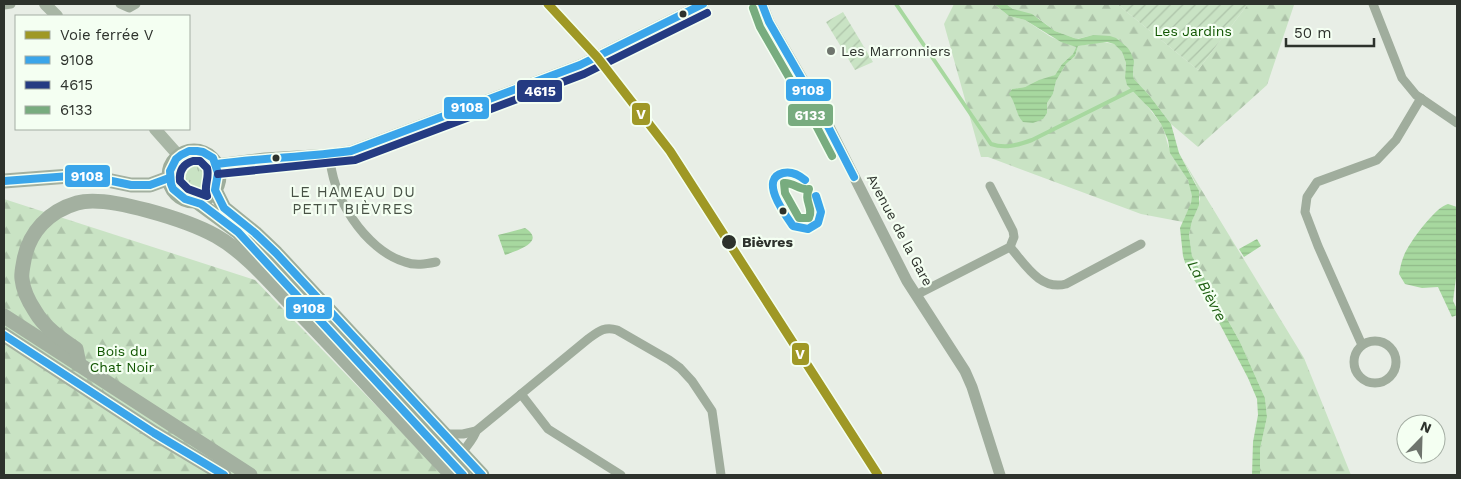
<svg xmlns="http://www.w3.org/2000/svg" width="1461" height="479" viewBox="0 0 1461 479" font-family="'Work Sans',sans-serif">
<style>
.grass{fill:url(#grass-tufts)}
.forest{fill:url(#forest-firs)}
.garden{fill:url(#garden-furrows)}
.water{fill:url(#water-rules)}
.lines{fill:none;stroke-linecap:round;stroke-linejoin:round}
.stream{stroke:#a7d89f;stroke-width:4}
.minor{stroke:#a0ad9d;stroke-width:9}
.tertiary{stroke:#a0ad9d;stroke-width:11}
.secondary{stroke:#a8b6a5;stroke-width:12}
.primary{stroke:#9ead9b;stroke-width:15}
.trunk{stroke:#a3b0a0;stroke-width:15}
.bus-1-casing{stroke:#f4fff2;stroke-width:11}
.bus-2-casing{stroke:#f4fff2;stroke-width:11}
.bus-3-casing{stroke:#f4fff2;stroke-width:11}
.bus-1{stroke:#3aa5ea;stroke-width:8}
.bus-2{stroke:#253b82;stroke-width:8}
.bus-3{stroke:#78ac7f;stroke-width:8}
.rail-1-casing{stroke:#f4fff2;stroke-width:12}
.rail-1{stroke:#9f9825;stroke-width:9}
.bus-dot{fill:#2d322c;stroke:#f4fff2;stroke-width:2}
.poi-dot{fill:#6e746d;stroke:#f4fff2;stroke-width:2}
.labels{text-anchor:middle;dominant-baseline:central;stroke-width:4.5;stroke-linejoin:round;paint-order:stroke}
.park-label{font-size:14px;fill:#105501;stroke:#f4fff2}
.poi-label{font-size:14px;fill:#2d322c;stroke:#f4fff2;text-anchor:start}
.street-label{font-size:14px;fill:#2d322c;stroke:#f4fff2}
.stop-label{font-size:14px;font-weight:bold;fill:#2d322c;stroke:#f4fff2;text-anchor:start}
.neighbourhood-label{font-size:15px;letter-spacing:1px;fill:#485246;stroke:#f4fff2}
.water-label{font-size:15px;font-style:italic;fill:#1d5e10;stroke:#f4fff2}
.line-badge{stroke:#f4fff2;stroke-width:2}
.badge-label{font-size:14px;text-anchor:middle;font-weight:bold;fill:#fff}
</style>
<defs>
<pattern id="grass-tufts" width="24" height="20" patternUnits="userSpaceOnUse" patternTransform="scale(1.25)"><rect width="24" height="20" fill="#c9e3c4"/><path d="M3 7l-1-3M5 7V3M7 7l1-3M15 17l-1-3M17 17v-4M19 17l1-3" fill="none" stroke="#adc3a9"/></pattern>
<pattern id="forest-firs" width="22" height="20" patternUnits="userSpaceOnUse" patternTransform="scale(1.25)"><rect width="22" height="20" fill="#c9e3c4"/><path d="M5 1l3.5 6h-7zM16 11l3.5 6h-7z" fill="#adc3a9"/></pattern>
<pattern id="garden-furrows" width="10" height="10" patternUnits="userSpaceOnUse" patternTransform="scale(1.25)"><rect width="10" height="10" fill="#c9e3c4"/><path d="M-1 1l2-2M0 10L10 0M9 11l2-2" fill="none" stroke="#adc3a9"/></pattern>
<pattern id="water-rules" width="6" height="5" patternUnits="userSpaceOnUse" patternTransform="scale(1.25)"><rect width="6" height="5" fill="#a7d89f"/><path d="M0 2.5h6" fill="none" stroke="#90ba89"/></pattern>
</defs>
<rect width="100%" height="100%" fill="#e8eee6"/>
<circle class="grass" cx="194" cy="177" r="17"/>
<g class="forest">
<path d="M 954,4 L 994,4 L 1009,16 L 1025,20 L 1051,37 L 1076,47 L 1073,54 L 1062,64 L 1055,75 L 1025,87 L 1012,89 L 1010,94 L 1016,103 L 1017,112 L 1047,113 L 1047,103 L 1053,94 L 1056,81 L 1066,64 L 1075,56 L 1078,46 L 1102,42 L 1114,44 L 1122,52 L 1126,63 L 1125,77 L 1161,124 C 1166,133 1166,142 1170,150 C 1177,165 1197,184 1191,204 C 1189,210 1185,215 1183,222 L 1141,214 L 988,157 L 981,157 L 944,24 Z"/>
<polygon points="1006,4 1117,4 1198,70 1248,4 1287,4 1294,5 1267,85 1198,147 1171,124 1149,95 1134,79 1133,75 1134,66 1128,48 1093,35 1077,39 1074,38 1055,31 1038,18 1013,9"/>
<polygon points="1182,158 1304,358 1351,475 1260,475 1260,449 1267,417 1265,398 1240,342 1192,256 1189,235 1192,221 1200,199 1196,184"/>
<polygon points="4,199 255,280 443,475 4,475"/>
</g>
<g class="garden">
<polygon points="1117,4 1248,4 1198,70"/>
<polygon points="843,12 873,62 855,70 826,22"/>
</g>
<g class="water">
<path d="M 994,4 L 1006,4 L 1013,9 L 1032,14 L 1055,31 L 1074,38 L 1078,39 L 1093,35 L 1110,36 L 1116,38 L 1128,48 L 1131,53 L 1134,61 L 1133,75 L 1134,79 L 1149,95 L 1171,124 L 1179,153 L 1199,191 L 1199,205 L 1192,221 L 1189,235 L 1192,256 L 1240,342 L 1265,398 L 1267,417 L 1260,449 L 1260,475 L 1252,475 L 1253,442 L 1258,415 L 1257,399 L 1248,378 L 1223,330 L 1204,295 L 1187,269 L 1183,256 L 1180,228 L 1191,203 L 1192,196 L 1188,180 L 1170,153 L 1168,140 L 1161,124 L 1152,111 L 1127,85 L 1125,77 L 1126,63 L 1122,52 L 1114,44 L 1107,42 L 1078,46 L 1075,56 L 1066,64 L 1056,81 L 1053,94 L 1047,103 L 1047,113 L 1043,119 L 1033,123 L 1023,122 C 1015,113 1017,105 1009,94 L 1012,89 L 1025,87 L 1039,80 L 1055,75 L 1062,64 L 1073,54 L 1076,47 L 1061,42 L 1025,20 L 1009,16 Z"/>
<path d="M 1448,204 L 1457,207 L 1457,270 L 1453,301 L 1457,309 L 1457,315 L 1452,317 L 1438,287 L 1422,288 L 1405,284 L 1399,274 C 1400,269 1401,263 1403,258 C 1407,245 1435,207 1448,204 Z"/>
<path d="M 525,228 C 547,242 516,251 505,255 L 498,235 Z"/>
<polygon points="1257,239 1261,246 1244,257 1239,249"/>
</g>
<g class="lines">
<path class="stream" d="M 896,4 L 991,144 C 1005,149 1018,145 1032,140 L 1136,88"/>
<g class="minor">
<polyline points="120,4 129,8 136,4"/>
<polyline points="1373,4 1402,78 1416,95 1457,123"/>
<polyline points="4,5 11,4"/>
<path d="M 330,154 C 330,195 365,250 405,262 C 415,266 426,264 436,262"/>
<path d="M 1010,247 C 1025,264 1040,291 1066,284 L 1141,244"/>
<polyline points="916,295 1010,247 1014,237 1013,231 990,186"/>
<circle cx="1375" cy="362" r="21"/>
<polyline points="1362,345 1318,246 1305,212 1307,197 1317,182 1377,160 1396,140 1421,98"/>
<polyline points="521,394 548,429 621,475"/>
<path d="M 444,434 L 463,434 L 476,431 L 588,339 C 599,331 605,326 617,330 L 669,360 L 680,368 L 692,381 L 712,411 L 721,475"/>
<path d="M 459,454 L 462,453 C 466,447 475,437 476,431"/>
</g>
<g class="tertiary">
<polyline points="762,4 769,22 822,113 907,281 965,371 972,387 1000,475"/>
<polyline points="217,164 265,158 330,154 351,151 580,65 703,4"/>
</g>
<g class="secondary">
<polyline points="45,4 57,16"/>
<polyline points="155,129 179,156"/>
</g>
<g class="primary">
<circle cx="194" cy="176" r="25"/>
<polyline points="215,190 224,208 255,233 276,253 482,475"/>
<polyline points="196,201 238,232 258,252 463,475"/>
</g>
<g class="trunk">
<polyline points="4,181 83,175 131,185 150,185 169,178"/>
<polyline points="4,316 250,475"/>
<polyline points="4,335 154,433 224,475"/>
<path d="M 79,364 L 76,349 C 61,339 44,327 35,311 C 29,302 23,289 22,279 C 21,274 23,266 24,260 C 29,232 49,211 77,203 C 107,194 189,221 216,236 C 246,253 270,282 294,307 C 348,362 399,420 452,475"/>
</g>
<g class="bus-1-casing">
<g id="bus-1">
<polyline points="762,4 769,22 818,107 854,177"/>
<path d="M 217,164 C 262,158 307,157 351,151 L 580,65 L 703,4"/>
<path d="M 805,180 C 799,175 791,171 783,173 C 758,179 786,216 793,226 L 808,229 L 818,223 L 821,212 L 816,196"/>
<polyline points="4,181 83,175 131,185 150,185 169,178"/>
<polyline points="4,335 154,433 224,475"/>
<polyline points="463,475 238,232 201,204 185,199 173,189 171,184 170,171 176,159 181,155 189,151 197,151 203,152 213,158 218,173 215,190 224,208 255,233 276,253 482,475"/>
</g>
</g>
<g class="bus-2-casing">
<g id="bus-2">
<path d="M 193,161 L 200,161 L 207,168 C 210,178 203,186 207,196 L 188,189 L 180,181 C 179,171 183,164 193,161 Z"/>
<polyline points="218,174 355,160 584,74 707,13"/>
</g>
</g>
<g class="bus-3-casing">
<g id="bus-3">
<polyline points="753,8 760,27 809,112 832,156"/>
<path d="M 784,183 C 794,182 799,191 809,189 C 803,200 814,208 809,218 L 799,218 L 785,193 Z"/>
</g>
</g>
<use href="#bus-1" class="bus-1"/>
<use href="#bus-2" class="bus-2"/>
<use href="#bus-3" class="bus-3"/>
<g class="rail-1-casing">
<polyline id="rail-1" points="548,4 597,57 670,151 878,475"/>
</g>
<use href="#rail-1" class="rail-1"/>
</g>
<g class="bus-dot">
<circle cx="683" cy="14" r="4.5"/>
<circle cx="276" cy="158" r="4.5"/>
<circle cx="783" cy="211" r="4.5"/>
<circle cx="729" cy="242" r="8"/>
</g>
<circle class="poi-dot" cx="831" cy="51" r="5"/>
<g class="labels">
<g class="park-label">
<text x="1193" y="31">Les Jardins</text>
<text x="122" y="351">Bois du<tspan x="122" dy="16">Chat Noir</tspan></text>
</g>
<g class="poi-label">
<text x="841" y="51">Les Marronniers</text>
</g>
<g class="street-label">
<text transform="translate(900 230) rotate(62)">Avenue de la Gare</text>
</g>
<g class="stop-label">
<text x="742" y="242">Bièvres</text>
</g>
<g class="neighbourhood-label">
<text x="353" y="192">LE HAMEAU DU<tspan x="353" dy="17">PETIT BIÈVRES</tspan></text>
</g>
<g class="water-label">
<text transform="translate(1207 291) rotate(62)">La Bièvre</text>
</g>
</g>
<g class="line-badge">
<rect x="785" y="78" width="47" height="24" rx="5" fill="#3aa5ea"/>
<rect x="516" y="79" width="47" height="24" rx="5" fill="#253b82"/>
<rect x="443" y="96" width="47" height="24" rx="5" fill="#3aa5ea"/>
<rect x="631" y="102" width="20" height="24" rx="5" fill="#9f9825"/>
<rect x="787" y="103" width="47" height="24" rx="5" fill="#78ac7f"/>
<rect x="64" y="164" width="47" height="24" rx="5" fill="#3aa5ea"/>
<rect x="285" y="296" width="48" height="24" rx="5" fill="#3aa5ea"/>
<rect x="791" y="342" width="19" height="24" rx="5" fill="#9f9825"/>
</g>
<g class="badge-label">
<text x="808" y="95">9108</text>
<text x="540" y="96">4615</text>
<text x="467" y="112">9108</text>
<text x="641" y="119">V</text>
<text x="810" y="120">6133</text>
<text x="87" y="181">9108</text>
<text x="309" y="313">9108</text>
<text x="800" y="359">V</text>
</g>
<rect width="1461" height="479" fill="none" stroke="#2d322c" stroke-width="10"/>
<rect x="15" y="15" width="175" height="115" fill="#f4fff2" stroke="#a4ada3"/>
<rect x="25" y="31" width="25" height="8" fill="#9f9825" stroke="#a4ada3"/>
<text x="60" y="40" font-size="15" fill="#2d322c">Voie ferrée V</text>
<rect x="25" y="56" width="25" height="8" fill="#3aa5ea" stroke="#a4ada3"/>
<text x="60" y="65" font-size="15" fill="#2d322c">9108</text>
<rect x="25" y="81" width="25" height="8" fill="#253b82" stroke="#a4ada3"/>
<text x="60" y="90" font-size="15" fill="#2d322c">4615</text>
<rect x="25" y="106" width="25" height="8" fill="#78ac7f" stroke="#a4ada3"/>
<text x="60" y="115" font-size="15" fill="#2d322c">6133</text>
<g transform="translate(1421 439) rotate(23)"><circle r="24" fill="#f4fff2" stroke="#a4ada3"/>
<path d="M0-4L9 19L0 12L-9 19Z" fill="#6e746d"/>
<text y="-8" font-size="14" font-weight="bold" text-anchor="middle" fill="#2d322c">N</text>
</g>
<path d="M1286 38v8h88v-8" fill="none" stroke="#2d322c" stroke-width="2.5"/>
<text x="1294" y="38" font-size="15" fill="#2d322c" stroke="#f4fff2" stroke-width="4" paint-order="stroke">50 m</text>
</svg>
